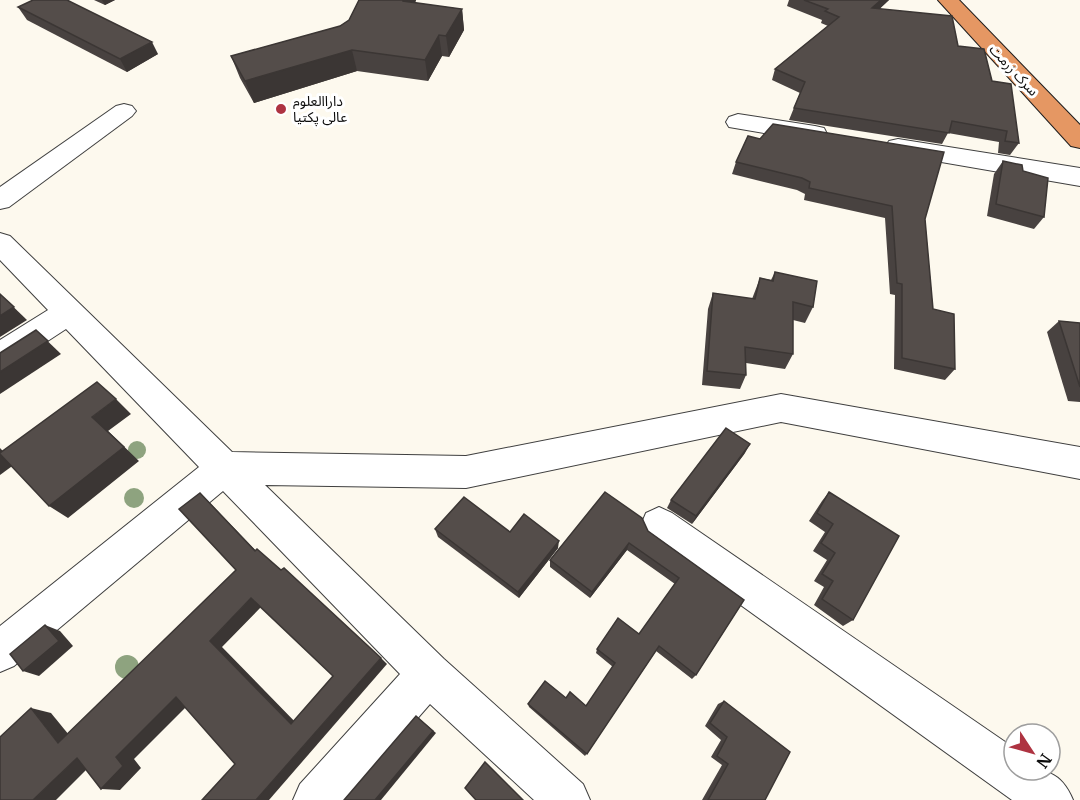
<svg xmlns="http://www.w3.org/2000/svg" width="1080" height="800" viewBox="0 0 1080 800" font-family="Merriweather,'Noto Sans Arabic',serif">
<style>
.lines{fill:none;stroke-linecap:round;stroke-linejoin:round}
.minor-casing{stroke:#3f3f3f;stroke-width:2}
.highway-casing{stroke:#1d1d1d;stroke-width:2}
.minor{fill:#fff;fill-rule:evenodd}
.highway{fill:#e59763;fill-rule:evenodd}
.tree{fill:#8ea37f}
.wall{fill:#484240}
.shaded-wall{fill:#3b3634}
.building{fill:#544d4a;stroke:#3b3634;stroke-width:1.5;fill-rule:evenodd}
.poi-dot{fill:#ae3341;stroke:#fff;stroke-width:2}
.labels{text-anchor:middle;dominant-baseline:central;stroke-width:6;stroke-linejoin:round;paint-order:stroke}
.far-street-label{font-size:14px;fill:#0c0c0c;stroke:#fff}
.far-poi-label{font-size:14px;fill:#0c0c0c;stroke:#fff;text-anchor:start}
</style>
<rect width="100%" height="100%" fill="#fdf9ee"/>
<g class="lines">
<g class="minor-casing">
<g id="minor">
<polygon points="124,104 132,106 136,111 132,116 9,207 0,209 0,187 116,106"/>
<polygon points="738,114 815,126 824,128 827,134 824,140 815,142 729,127 726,122 729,117"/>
<polygon points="898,139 1080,168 1080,186 889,153 885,147 889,141"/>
<polygon points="0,233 10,236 232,452 466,456 781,394 1080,447 1080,479 781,422 466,488 265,485 444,659 583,784 590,800 534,800 430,704 346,800 293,800 300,784 400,674 223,491 14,666 0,672 0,626 199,467 66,329 11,365 0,369 0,340 48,310 0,260"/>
<path d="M 659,507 L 672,513 L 1014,748 L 1014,770 C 1044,770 1060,769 1073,800 L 1012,800 L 646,537 L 641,525 L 646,513 Z"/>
</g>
</g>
<g class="highway-casing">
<polygon id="highway" points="938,0 959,0 1080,125 1080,148 1071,146"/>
</g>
<use href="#minor" class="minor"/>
<use href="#highway" class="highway"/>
</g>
<g class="tree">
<circle cx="137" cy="450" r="9"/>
<circle cx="134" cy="498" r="10"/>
<circle cx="127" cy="667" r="12"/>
</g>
<g class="wall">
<polygon points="94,0 115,0 105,5"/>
<polygon points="359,0 416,0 415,3 462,9 464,30 449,57 442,56 428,81 357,71 254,103 240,78 231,56 340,26 349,20"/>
<polygon points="789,0 889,0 879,9 958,46 992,81 1019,143 1010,155 998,153 999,142 948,133 942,144 789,120 800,93 772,80 775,69 828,26 821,23 822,20 787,6"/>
<polygon points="18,7 158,54 127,72 27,20"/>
<polygon points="748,136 925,219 933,309 955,369 945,380 894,369 895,295 890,294 885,218 804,200 805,194 797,190 732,174 736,162"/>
<polygon points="1003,161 1023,171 1044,217 1034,229 987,216 994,174"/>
<polygon points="775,272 813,307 805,323 793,320 793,354 785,369 746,363 746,375 740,389 702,385 708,309 713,293 752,299 760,278 771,280"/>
<polygon points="1059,321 1080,323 1080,402 1068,401 1047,332"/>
<polygon points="745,453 692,524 667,508 671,500"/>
<polygon points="829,492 853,620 843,626 814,605 824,587 814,581 827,560 813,551 825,532 809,521 822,501"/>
<polygon points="435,529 510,532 558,548 519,598 438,537"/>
<polygon points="648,531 744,600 696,675 692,679 656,651 585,756 529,707 528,704 566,698 586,706 613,667 596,653 597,649 639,634 675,584 627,550 590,598 550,567 550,560"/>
<polygon points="724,701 765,800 702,800 722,765 711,757 721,740 705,726 718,704"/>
</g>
<g class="shaded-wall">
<polygon points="102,0 115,0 105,5"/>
<polygon points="403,0 416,0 406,23"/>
<polygon points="881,0 889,0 868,20 872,8"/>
<polygon points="462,9 464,30 449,57 446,36"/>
<polygon points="439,35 442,56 428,81 425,60"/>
<polygon points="152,42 158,54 127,72 120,59"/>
<polygon points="352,50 357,71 254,103 245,81"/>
<polygon points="0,294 27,320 0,337"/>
<polygon points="36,330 61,354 0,394 0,372"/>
<polygon points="116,399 131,414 108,431 139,461 68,518 49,506 92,417"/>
<polygon points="750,444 745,453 692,524 696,516"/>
<polygon points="0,448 15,464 0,475"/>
<polygon points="200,493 211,504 265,560 255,551"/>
<polygon points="559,541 558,548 519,598 518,592"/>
<polygon points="629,543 627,550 590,598 592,592"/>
<polygon points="251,598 262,606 222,647 301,728 291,724 210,641"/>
<polygon points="45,625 60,631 73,646 39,676 23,671"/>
<polygon points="381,658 387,664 269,800 256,800"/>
<polygon points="176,697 191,702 134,759 141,768 120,790 101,789 116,757"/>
<polygon points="31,708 51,713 78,746 58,743"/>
<polygon points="416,716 436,733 381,800 375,800"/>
<polygon points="77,758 96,760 56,800 33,800"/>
</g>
<g class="building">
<polygon points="33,0 67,0 152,42 120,59 18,7"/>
<polygon points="359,0 403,0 403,1 462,9 446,36 439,35 425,60 352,50 245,81 231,56 340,26 349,20"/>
<polygon points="804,0 881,0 872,8 952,16 958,46 984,49 992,81 1011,84 1019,143 1005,141 1007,131 952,121 949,133 794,108 805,82 775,69 839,17 825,11 828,9"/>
<polygon points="773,124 944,152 925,219 933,309 954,314 955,369 902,358 902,284 897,283 892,206 809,188 810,182 802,178 736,162 748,136 760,139"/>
<polygon points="1003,161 1022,165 1023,171 1048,178 1044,217 996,204"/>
<polygon points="775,272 817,281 813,307 793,302 793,354 745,347 746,375 707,371 713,293 755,299 760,278 773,281"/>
<polygon points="0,294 14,307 0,316"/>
<polygon points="1059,321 1080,323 1080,387"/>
<polygon points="36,330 48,341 0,372 0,353"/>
<polygon points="97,382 116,399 92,417 124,447 49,506 0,454 0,453"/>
<polygon points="726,428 750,444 696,516 671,500"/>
<polygon points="605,492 642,518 648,531 744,600 696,675 659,646 587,754 528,704 545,681 566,698 570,692 586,706 615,663 597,649 618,618 639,634 679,578 629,543 592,592 550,560"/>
<polygon points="829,492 899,536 853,620 822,599 833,581 822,574 835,553 821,543 833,524 817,513"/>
<path d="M 200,493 L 255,551 L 257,549 L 281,570 L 284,568 L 381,658 L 256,800 L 202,800 L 235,764 L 176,697 L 116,757 L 123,766 L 101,789 L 77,758 L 33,800 L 0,800 L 0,737 L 31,708 L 58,743 L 236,570 L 179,509 ZM 251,598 L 333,676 L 291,724 L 210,641 Z"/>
<polygon points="464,497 510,532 524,514 559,541 518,592 435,529"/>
<polygon points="45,625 59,641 23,671 10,654"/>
<polygon points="724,701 790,752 765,800 708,800 728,764 717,756 727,737 710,723"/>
<polygon points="416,716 433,731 375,800 344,800"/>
<polygon points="485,762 523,800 476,800 465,788"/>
</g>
<circle class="poi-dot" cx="281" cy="109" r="6"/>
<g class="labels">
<g class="far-street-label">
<text transform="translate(1014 70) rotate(47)">سرک زرمت</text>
</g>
<g class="far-poi-label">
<text x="293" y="101">داراالعلوم<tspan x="293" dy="16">عالی پکتیا</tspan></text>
</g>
</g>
<g transform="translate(1032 752) rotate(126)"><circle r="28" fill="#ffffff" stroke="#9e9e9e" stroke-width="1.5"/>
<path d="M0-4.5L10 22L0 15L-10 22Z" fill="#ae3341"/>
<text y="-9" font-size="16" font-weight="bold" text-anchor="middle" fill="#0c0c0c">N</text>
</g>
</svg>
